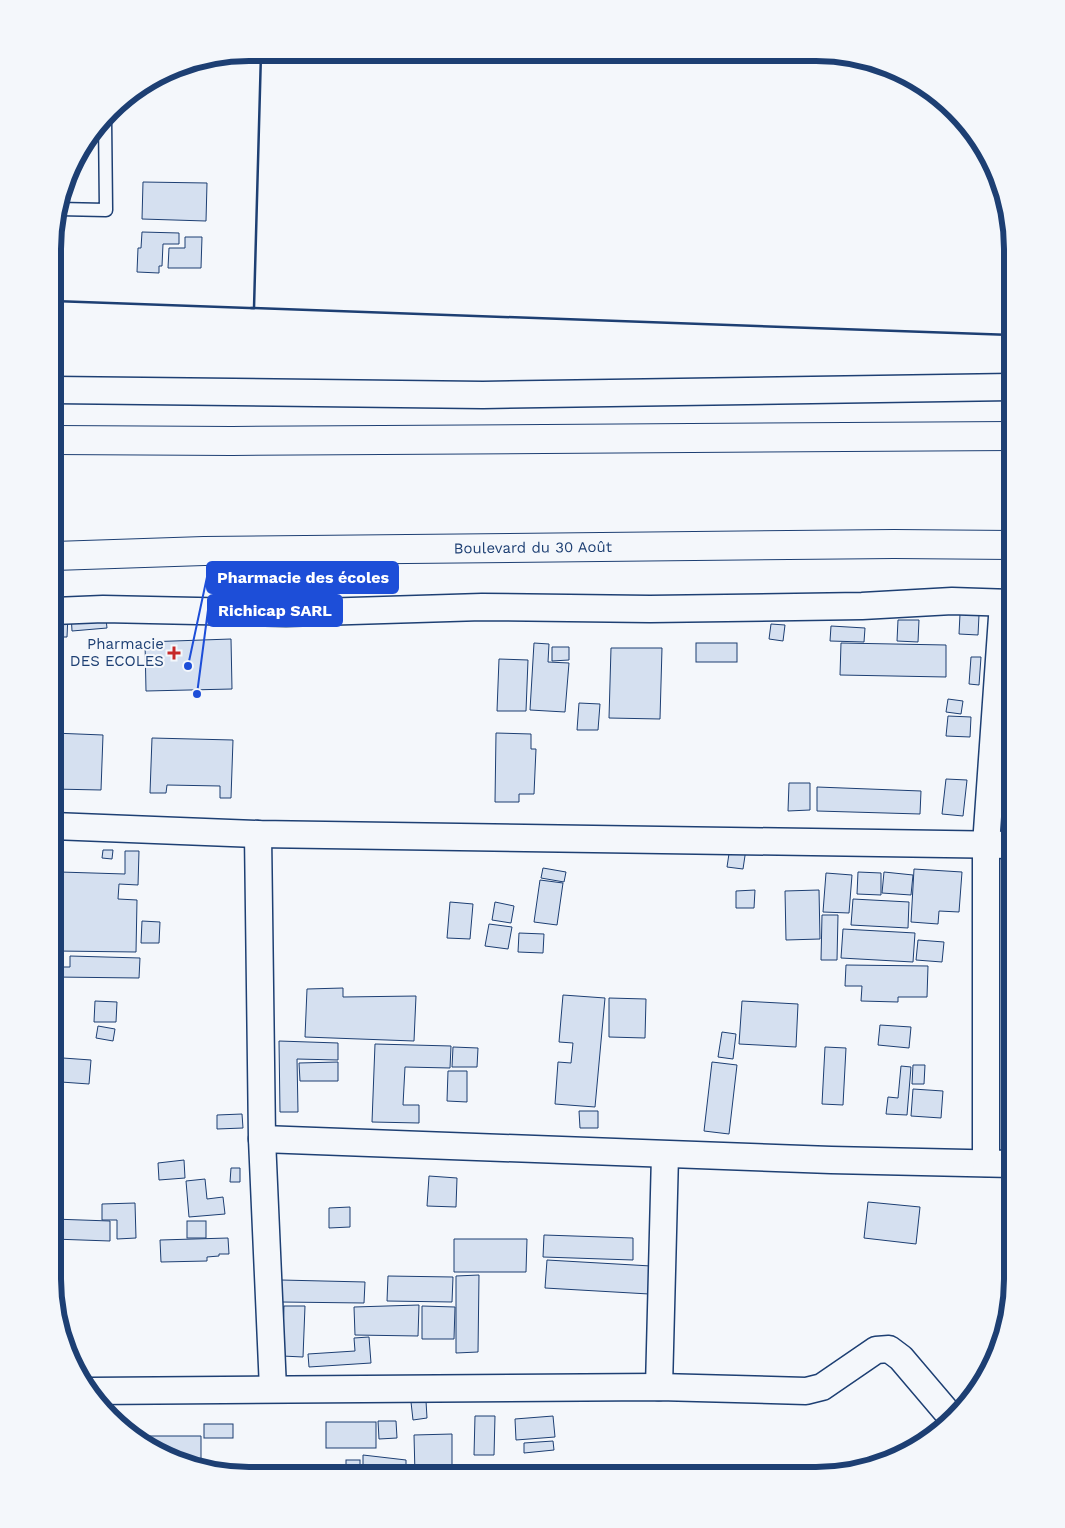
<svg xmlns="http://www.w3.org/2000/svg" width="1065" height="1528" viewBox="0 0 1065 1528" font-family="'Work Sans',sans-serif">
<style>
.building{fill:#d5e0f0;stroke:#1d3f73}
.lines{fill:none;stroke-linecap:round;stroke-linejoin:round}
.lane-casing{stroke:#1d3f73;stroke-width:15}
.street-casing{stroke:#1d3f73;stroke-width:29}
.highway-casing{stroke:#1d3f73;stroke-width:30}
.lane{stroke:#f4f7fb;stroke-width:12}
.street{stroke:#f4f7fb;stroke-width:26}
.highway{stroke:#f4f7fb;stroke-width:28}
.fence{stroke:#1d3f73;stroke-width:1;stroke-dasharray:6 2.5;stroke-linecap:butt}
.wall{stroke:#1d3f73;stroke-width:2.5}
.poi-dot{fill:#c62828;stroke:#f4f7fb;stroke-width:2}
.labels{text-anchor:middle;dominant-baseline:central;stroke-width:4;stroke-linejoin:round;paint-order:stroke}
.street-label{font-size:15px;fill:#1d3f73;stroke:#f4f7fb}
.poi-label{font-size:15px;fill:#1d3f73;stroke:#f4f7fb;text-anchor:end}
.rim{fill:none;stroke:#1d3f73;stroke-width:6}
.leader{fill:none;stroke:#1d4ed8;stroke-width:2}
.callout-dot{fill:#1d4ed8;stroke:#f4f7fb;stroke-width:2}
.callout{fill:#1d4ed8;stroke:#1d4ed8;stroke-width:2}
.callout-label{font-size:16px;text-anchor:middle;font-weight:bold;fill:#fff}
</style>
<rect width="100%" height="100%" fill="#f4f7fb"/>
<g class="building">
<polygon points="143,182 207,183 206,221 142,219"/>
<polygon points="142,232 179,233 179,244 163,244 162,266 159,266 159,273 137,272 138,248 141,248"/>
<polygon points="185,237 202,237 201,268 168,268 169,248 185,248"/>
<polygon points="105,610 107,628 72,631 71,613"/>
<polygon points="59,614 68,615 67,637 57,637"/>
<polygon points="960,614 979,615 978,635 959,634"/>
<polygon points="898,620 919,620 918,642 897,641"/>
<polygon points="771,624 785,625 783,641 769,639"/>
<polygon points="831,626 865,628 864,642 830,641"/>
<polygon points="231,639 232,689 146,691 145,642"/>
<polygon points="534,643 549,644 548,662 569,663 565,712 530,710"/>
<rect x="696" y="643" width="41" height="19"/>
<polygon points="841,643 946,645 946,677 840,675"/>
<polygon points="552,647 569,647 569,660 552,661"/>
<polygon points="611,648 662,648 660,719 609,718"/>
<polygon points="971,657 981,657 979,685 969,684"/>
<polygon points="499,659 528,660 526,711 497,711"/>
<polygon points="948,699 963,701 961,714 946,712"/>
<polygon points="579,703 600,704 598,730 577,730"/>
<polygon points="948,716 971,717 970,737 946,736"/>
<polygon points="53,733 103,735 101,790 53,789"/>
<polygon points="496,733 531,734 531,749 536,749 534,794 519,794 519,802 495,802"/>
<polygon points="152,738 233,740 231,798 220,798 220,786 167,785 166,793 150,793"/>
<polygon points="946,779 967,780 963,816 942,814"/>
<polygon points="789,783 810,783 810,810 788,811"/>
<polygon points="817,787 921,791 920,814 817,811"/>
<polygon points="730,847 746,849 743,869 727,867"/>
<polygon points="103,850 113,850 112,859 102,858"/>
<polygon points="125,851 139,851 138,885 119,884 118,899 137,900 136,952 58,951 60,872 125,874"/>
<polygon points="543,868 566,872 564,882 541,878"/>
<polygon points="914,869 962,872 959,912 939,911 938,924 911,922"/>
<polygon points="858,872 881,873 881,895 857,894"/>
<polygon points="884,872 913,875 911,895 882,893"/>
<polygon points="826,873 852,875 849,913 823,912"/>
<polygon points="540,880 563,883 557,925 534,922"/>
<polygon points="755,890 754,908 736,908 736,891"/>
<polygon points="819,890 820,939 786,940 785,891"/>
<polygon points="853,899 909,902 908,928 851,925"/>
<polygon points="450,902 473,904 470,939 447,938"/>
<polygon points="495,902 514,906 511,923 492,920"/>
<polygon points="822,915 838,915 837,960 821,960"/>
<polygon points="142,921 160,922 159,943 141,943"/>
<polygon points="489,924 512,927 508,949 485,946"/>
<polygon points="843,929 915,933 913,962 841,958"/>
<polygon points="519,933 544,934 543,953 518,952"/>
<polygon points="918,940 944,942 942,962 916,960"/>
<polygon points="70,956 140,958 139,978 55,977 55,967 70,967"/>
<polygon points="846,965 928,966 927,997 898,997 898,1002 861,1001 862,986 845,986"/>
<polygon points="343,988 343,997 416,996 414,1041 305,1037 307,989"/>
<polygon points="563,995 605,998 595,1107 555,1104 558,1062 571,1063 573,1043 559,1042"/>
<polygon points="609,998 646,999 645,1038 609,1037"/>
<polygon points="95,1001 117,1002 116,1022 94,1022"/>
<polygon points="742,1001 798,1004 796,1047 739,1044"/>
<polygon points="880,1025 911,1027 909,1048 878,1045"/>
<polygon points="98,1026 115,1029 113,1041 96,1038"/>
<polygon points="722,1032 736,1034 733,1059 718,1057"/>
<polygon points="279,1041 338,1043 338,1060 297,1059 298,1112 280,1112"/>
<polygon points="375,1044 451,1046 450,1068 405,1067 403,1105 419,1105 419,1123 372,1122"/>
<polygon points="453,1047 478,1048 477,1067 452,1067"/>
<polygon points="825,1047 846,1048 843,1105 822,1104"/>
<polygon points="63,1058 91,1060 89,1084 61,1082"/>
<polygon points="338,1062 338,1081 300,1081 299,1063"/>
<polygon points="712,1062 737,1065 729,1134 704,1131"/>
<polygon points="913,1065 925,1065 924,1084 912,1084"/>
<polygon points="901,1066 911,1067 907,1115 886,1114 888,1097 898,1098"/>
<polygon points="448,1071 467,1071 467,1102 447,1101"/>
<polygon points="1008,1081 1012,1081 1012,1129 1005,1129"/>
<polygon points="913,1089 943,1091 941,1118 911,1116"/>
<polygon points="579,1111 598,1111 598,1128 580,1128"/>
<polygon points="242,1114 243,1128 217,1129 217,1115"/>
<polygon points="184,1160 185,1178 159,1180 158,1163"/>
<polygon points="231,1168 240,1168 240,1182 230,1182"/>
<polygon points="429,1176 457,1178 456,1207 427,1206"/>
<polygon points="205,1179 207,1199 223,1197 225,1214 189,1217 186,1181"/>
<polygon points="868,1202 920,1207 916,1244 864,1238"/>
<polygon points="135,1203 136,1238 117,1239 117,1220 102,1220 102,1204"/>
<polygon points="350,1207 350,1227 329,1228 329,1208"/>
<polygon points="53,1219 110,1221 110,1241 53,1239"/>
<rect x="187" y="1221" width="19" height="17"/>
<polygon points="544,1235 633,1238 633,1260 543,1257"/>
<polygon points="228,1238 229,1254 219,1254 219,1256 207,1257 207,1261 161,1262 160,1240"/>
<polygon points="454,1239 527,1239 526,1272 454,1272"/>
<polygon points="547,1260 651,1266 649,1294 545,1288"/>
<polygon points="479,1275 478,1352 456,1353 456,1276"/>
<polygon points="388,1276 453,1277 452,1302 387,1301"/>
<polygon points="281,1280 365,1282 364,1303 281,1302"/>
<polygon points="419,1305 418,1336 355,1335 354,1307"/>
<polygon points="284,1306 305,1306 303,1357 282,1356"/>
<polygon points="422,1306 455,1307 454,1339 422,1339"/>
<polygon points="369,1337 371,1363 309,1367 308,1354 355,1351 354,1338"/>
<polygon points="426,1401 427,1418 413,1420 411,1402"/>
<polygon points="475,1416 495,1416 494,1455 474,1455"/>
<polygon points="553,1416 555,1437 516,1440 515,1419"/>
<polygon points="378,1421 396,1421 397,1438 379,1439"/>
<rect x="326" y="1422" width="50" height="26"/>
<rect x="204" y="1424" width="29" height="14"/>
<polygon points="452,1434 452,1474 415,1474 414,1435"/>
<polygon points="150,1436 201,1436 201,1465 149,1446"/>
<polygon points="553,1441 554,1450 524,1453 524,1443"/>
<polygon points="363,1455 406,1460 406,1474 363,1474"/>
<rect x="346" y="1460" width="14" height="14"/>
</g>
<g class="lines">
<g class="lane-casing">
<polyline id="lane" points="59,209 106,210 105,119"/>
</g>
<g class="street-casing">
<g id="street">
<polyline points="54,390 483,395 1012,387"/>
<polyline points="54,611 103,609 286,613 482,607 650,609 862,606 952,601 1012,603"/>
<polyline points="53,826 258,834 1012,845"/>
<polyline points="258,834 262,1139 273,1389"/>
<polyline points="262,1139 831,1160 1012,1164"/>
<polyline points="986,1163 986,845 1003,603"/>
<polyline points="659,1387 665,1155"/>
<polyline points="90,1391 659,1387 806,1391 822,1387 876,1350 889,1349 901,1358 952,1418"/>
</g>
</g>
<g class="highway-casing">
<g id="highway">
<polyline points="54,440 232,441 1012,436"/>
<path id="s1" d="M 54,556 L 204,551 L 894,544 L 1012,545"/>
</g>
</g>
<use href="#lane" class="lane"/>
<use href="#street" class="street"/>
<use href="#highway" class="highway"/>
<polyline class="fence" points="1012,815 1006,815 1012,723"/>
<g class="wall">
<polyline points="54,301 1012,335"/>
<polyline points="251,308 254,308 261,53"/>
</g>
</g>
<path class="poi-dot" d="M171.5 645.5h5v5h5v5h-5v5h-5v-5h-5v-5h5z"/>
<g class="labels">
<g class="street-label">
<text stroke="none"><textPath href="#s1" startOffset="479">Boulevard du 30 Août</textPath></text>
</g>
<g class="poi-label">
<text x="164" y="644">Pharmacie<tspan x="164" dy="17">DES ECOLES</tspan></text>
</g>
</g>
<path d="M0 0H1065V1528H0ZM249 61H816A188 188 0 0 1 1004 249V1279A188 188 0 0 1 816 1467H249A188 188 0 0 1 61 1279V249A188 188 0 0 1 249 61Z" fill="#f4f7fb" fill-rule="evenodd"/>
<path class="rim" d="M249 61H816A188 188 0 0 1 1004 249V1279A188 188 0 0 1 816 1467H249A188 188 0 0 1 61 1279V249A188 188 0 0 1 249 61Z"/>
<path class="leader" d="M188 666L207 577M197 694L208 610"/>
<g class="callout-dot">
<circle cx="188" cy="666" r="5"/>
<circle cx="197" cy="694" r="5"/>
</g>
<g class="callout">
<rect x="207" y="562" width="191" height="31" rx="5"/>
<rect x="208" y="595" width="134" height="31" rx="5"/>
</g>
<g class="callout-label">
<text x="303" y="583">Pharmacie des écoles</text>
<text x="275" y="616">Richicap SARL</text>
</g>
</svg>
